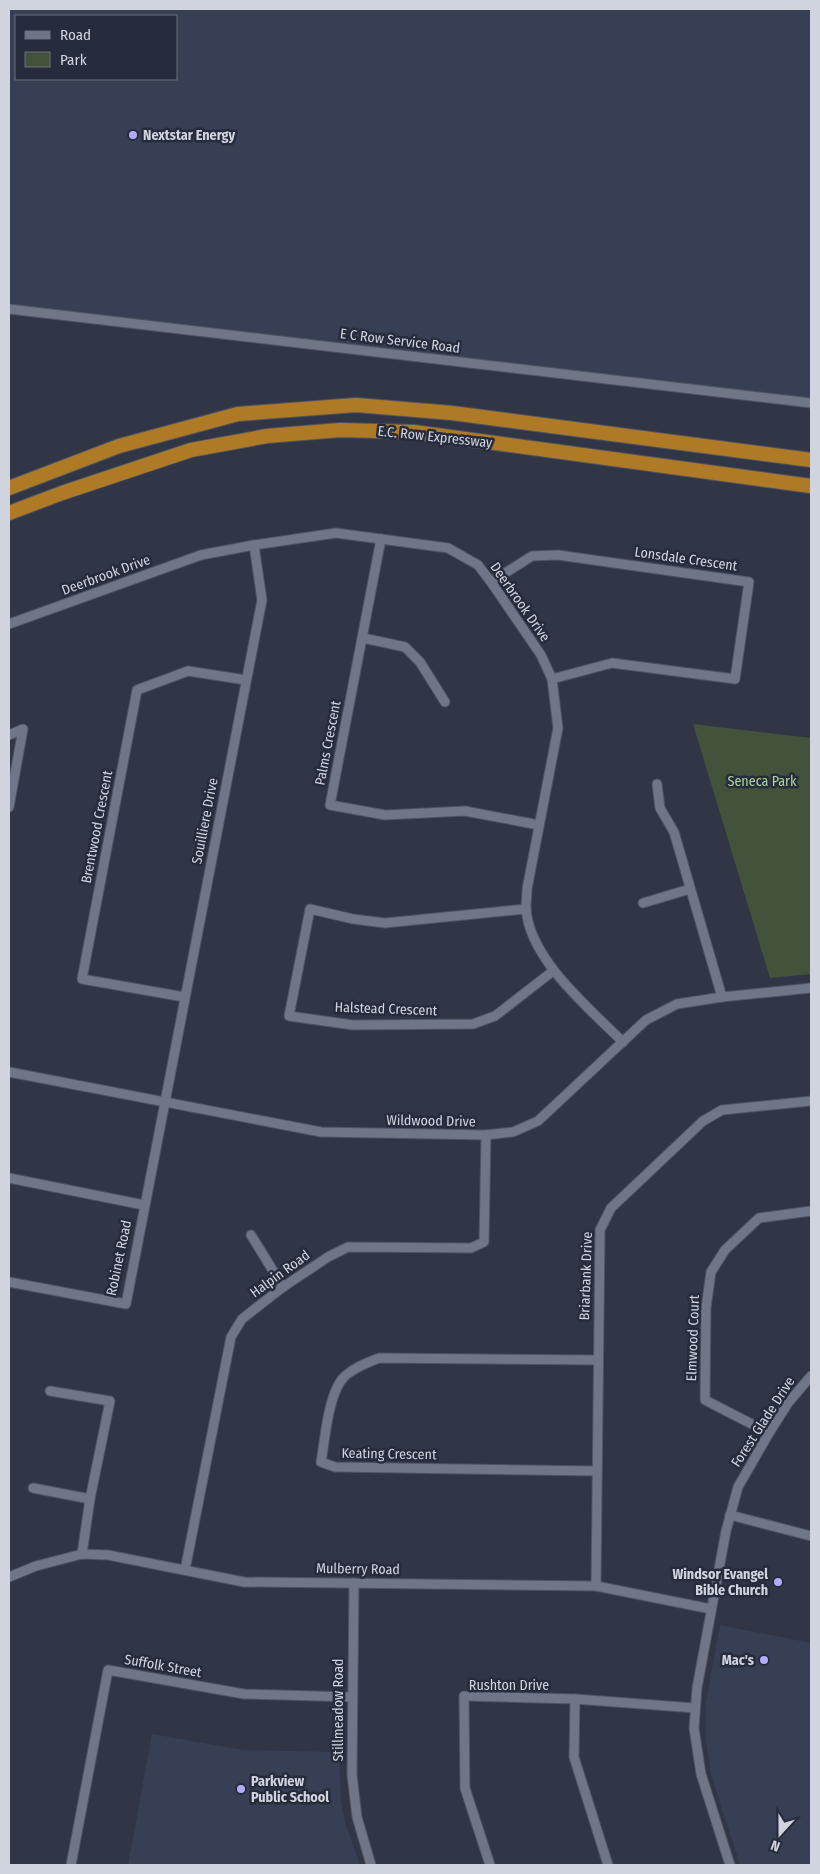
<svg xmlns="http://www.w3.org/2000/svg" width="820" height="1874" viewBox="0 0 820 1874" font-family="'Fira Sans Condensed',sans-serif">
<style>
.built{fill:#373f55;fill-rule:evenodd}
.green{fill:#43523b}
.lines{fill:none;stroke-linecap:round;stroke-linejoin:round}
.minor-casing{stroke:#4f5462;stroke-width:11}
.highway-casing{stroke:#4f5462;stroke-width:16}
.minor{stroke:#6f7688;stroke-width:9}
.highway{stroke:#ae7a25;stroke-width:14}
.poi-dot{fill:#b1adfa;stroke:#262c3c;stroke-width:2}
.labels{text-anchor:middle;dominant-baseline:central;stroke-width:5;stroke-linejoin:round;paint-order:stroke}
.poi-label{font-size:14px;font-weight:bold;fill:#d0d4df;stroke:#262c3c;text-anchor:start}
.street-label{font-size:14px;fill:#d0d4df;stroke:#262c3c}
.park-label{font-size:14px;fill:#aed598;stroke:#262c3c}
</style>
<rect width="100%" height="100%" fill="#303646"/>
<g class="built">
<path d="M 9,9 L 811,9 L 811,400 L 9,306 ZM 16,16 L 176,16 L 176,79 L 16,79 Z"/>
<polygon points="720,1625 811,1643 811,1863 805,1865 740,1865 711,1775 706,1741 706,1702"/>
<polygon points="152,1734 243,1750 339,1752 341,1802 345,1822 360,1865 128,1865"/>
</g>
<polygon class="green" points="693,724 811,738 811,974 770,978"/>
<g class="lines">
<g class="minor-casing">
<g id="minor">
<polyline points="9,309 811,403"/>
<polyline points="381,539 330,805 385,815 465,811 539,825"/>
<polyline points="491,582 532,556 558,555 749,582 735,679 612,663 552,679"/>
<path d="M 9,624 L 201,555 L 254,545 L 336,533 L 448,548 L 478,565 L 491,582 L 541,655 L 552,679 L 558,728 L 527,889 C 527,895 526,902 526,908 C 529,959 589,1008 623,1042"/>
<polyline points="363,638 405,647 420,662 445,702"/>
<polyline points="9,735 23,729 9,807"/>
<polyline points="657,784 660,808 674,832 722,997"/>
<polyline points="643,903 690,889"/>
<polyline points="526,909 385,923 353,919 310,909 289,1016 353,1025 473,1024 495,1016 553,971"/>
<polyline points="184,997 82,979 137,690 188,671 246,680"/>
<polyline points="9,1072 321,1132 486,1135 513,1132 538,1121 646,1020 677,1004 722,997 811,988"/>
<polyline points="9,1178 144,1205"/>
<polyline points="251,1235 283,1287"/>
<polyline points="9,1282 126,1304 262,600 254,545"/>
<polyline points="50,1391 110,1401 90,1499 82,1554"/>
<polyline points="769,1433 705,1400 706,1308 711,1272 725,1250 759,1218 811,1211"/>
<path d="M 596,1471 L 335,1467 L 321,1462 C 325,1440 328,1392 345,1376 C 355,1367 367,1363 379,1358 L 597,1360"/>
<polyline points="33,1488 90,1499"/>
<polyline points="730,1515 811,1536"/>
<polyline points="185,1570 231,1337 242,1319 283,1287 328,1257 348,1247 471,1248 484,1242 486,1135"/>
<polyline points="9,1577 36,1566 82,1554 108,1555 244,1582 596,1586 711,1609"/>
<polyline points="354,1583 352,1775 357,1817 371,1865"/>
<polyline points="596,1586 600,1230 611,1208 703,1121 722,1110 811,1101"/>
<polyline points="575,1699 574,1757 608,1865"/>
<polyline points="71,1865 108,1670 244,1694 352,1697"/>
<polyline points="490,1865 465,1788 464,1696 575,1699 695,1708"/>
<polyline points="730,1865 701,1774 694,1728 697,1688 726,1531 738,1487 769,1433 788,1403 811,1376"/>
</g>
</g>
<g class="highway-casing">
<g id="highway">
<polyline points="9,488 119,446 238,414 356,405 452,413 811,460"/>
<polyline points="9,513 62,493 191,450 267,436 340,430 414,432 811,486"/>
</g>
</g>
<use href="#minor" class="minor"/>
<use href="#highway" class="highway"/>
</g>
<g class="poi-dot">
<circle cx="133" cy="135" r="5"/>
<circle cx="778" cy="1582" r="5"/>
<circle cx="764" cy="1660" r="5"/>
<circle cx="241" cy="1789" r="5"/>
</g>
<g class="labels">
<g class="poi-label">
<text x="143" y="135">Nextstar Energy</text>
<text x="768" y="1574" text-anchor="end">Windsor Evangel<tspan x="768" dy="16">Bible Church</tspan></text>
<text x="754" y="1660" text-anchor="end">Mac's</text>
<text x="251" y="1781">Parkview<tspan x="251" dy="16">Public School</tspan></text>
</g>
<g class="street-label">
<text transform="translate(400 341) rotate(7)">E C Row Service Road</text>
<text transform="translate(435 437) rotate(6)">E.C. Row Expressway</text>
<text transform="translate(686 559) rotate(8)">Lonsdale Crescent</text>
<text transform="translate(106 575) rotate(-20)">Deerbrook Drive</text>
<text transform="translate(520 602) rotate(55)">Deerbrook Drive</text>
<text transform="translate(328 743) rotate(-79)">Palms Crescent</text>
<text transform="translate(205 821) rotate(-79)">Souilliere Drive</text>
<text transform="translate(97 827) rotate(-79)">Brentwood Crescent</text>
<text transform="translate(386 1009) rotate(2)">Halstead Crescent</text>
<text transform="translate(431 1121) rotate(1)">Wildwood Drive</text>
<text transform="translate(119 1258) rotate(-78)">Robinet Road</text>
<text transform="translate(280 1274) rotate(-36)">Halpin Road</text>
<text transform="translate(586 1276) rotate(-88)">Briarbank Drive</text>
<text transform="translate(693 1338) rotate(-88)">Elmwood Court</text>
<text transform="translate(763 1422) rotate(-57)">Forest Glade Drive</text>
<text transform="translate(389 1454) rotate(1)">Keating Crescent</text>
<text transform="translate(358 1569) rotate(1)">Mulberry Road</text>
<text transform="translate(163 1666) rotate(10)">Suffolk Street</text>
<text x="509" y="1685">Rushton Drive</text>
<text transform="translate(338 1710) rotate(-90)">Stillmeadow Road</text>
</g>
<g class="park-label">
<text x="762" y="781">Seneca Park</text>
</g>
</g>
<rect width="820" height="1874" fill="none" stroke="#d0d4df" stroke-width="20"/>
<rect x="15" y="15" width="162" height="65" fill="#262c3c" stroke="#6a6f7d"/>
<rect x="25" y="31" width="25" height="8" fill="#6f7688" stroke="#6a6f7d"/>
<text x="60" y="40" font-size="15" fill="#d0d4df">Road</text>
<rect x="25" y="52" width="25" height="15" fill="#43523b" stroke="#6a6f7d"/>
<text x="60" y="65" font-size="15" fill="#d0d4df">Park</text>
<g transform="translate(780 1834) rotate(201)" stroke="#262c3c" stroke-width="4" paint-order="stroke">
<path d="M0-4L9 19L0 12L-9 19Z" fill="#d0d4df"/>
<text y="-8" font-size="14" font-weight="bold" text-anchor="middle" fill="#d0d4df">N</text>
</g>
</svg>
